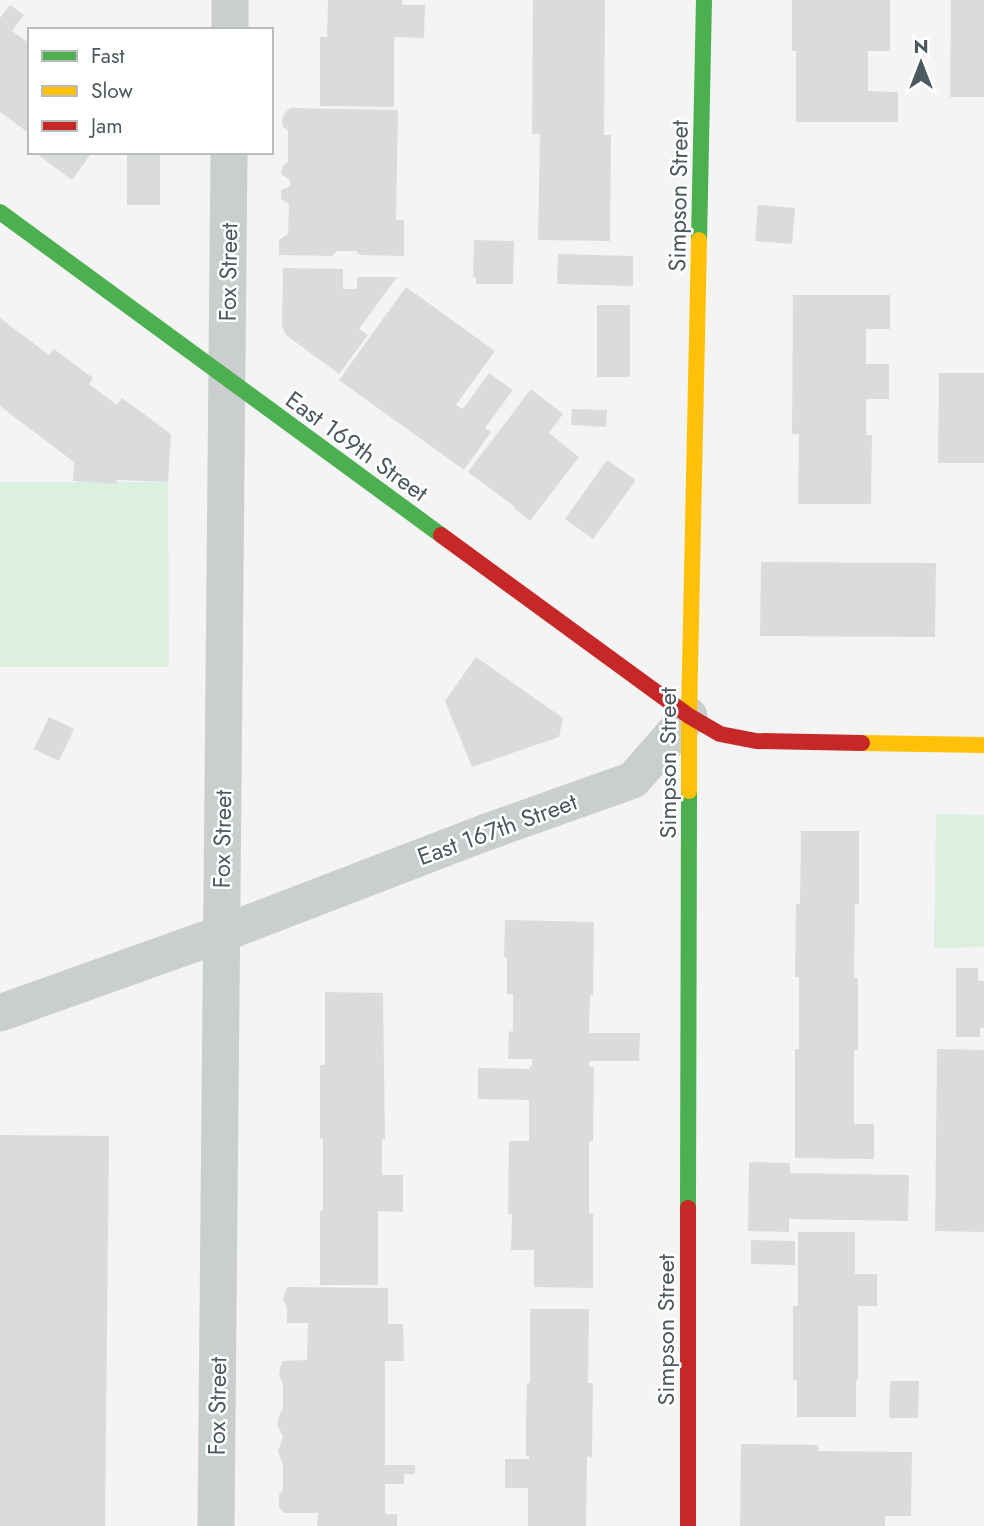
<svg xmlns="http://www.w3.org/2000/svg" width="984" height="1526" viewBox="0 0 984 1526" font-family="Jost,sans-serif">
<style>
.green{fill:#dbf0df}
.building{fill:#dadcdc}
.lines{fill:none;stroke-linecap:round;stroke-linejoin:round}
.street{stroke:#cbcecf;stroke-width:37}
.fast{stroke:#4caf50;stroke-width:16}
.slow{stroke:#ffc107;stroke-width:16}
.jam{stroke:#c62828;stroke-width:16}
.labels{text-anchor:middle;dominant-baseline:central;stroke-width:5;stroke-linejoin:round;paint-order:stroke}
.street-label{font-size:24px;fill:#4c595e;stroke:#fff}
</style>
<rect width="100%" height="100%" fill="#f4f4f4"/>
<g class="green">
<polygon points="0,482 168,482 169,667 0,667"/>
<polygon points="936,814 984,815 984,947 934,948"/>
</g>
<g class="building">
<polygon points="328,0 402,0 402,5 425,5 424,38 394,37 394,107 320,106 320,37 327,37"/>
<polygon points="533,0 605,0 604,135 611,135 610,241 538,240 540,134 532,134"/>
<polygon points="792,0 890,0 890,51 868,51 868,91 898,92 898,122 796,122 796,51 792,51"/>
<polygon points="951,0 984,0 984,97 950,97"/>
<polygon points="10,5 24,15 12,31 30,44 30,134 0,112 0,18"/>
<polygon points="290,108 398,110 396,220 404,220 404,256 360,255 356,251 337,251 332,256 279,255 279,240 288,234 289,204 281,199 281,190 290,186 290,180 281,174 282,167 288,161 288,130 283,127 282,120 284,114"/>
<polygon points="38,152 92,152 72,180 37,154"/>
<rect x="127" y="152" width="33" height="53"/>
<polygon points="758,205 795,208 792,244 755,241"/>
<polygon points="474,240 514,241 513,284 476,284 476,277 473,277"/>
<polygon points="558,254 633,256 633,286 557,284"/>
<polygon points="283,268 343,269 343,289 357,289 357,277 397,277 359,329 368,335 339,374 286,335 282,326"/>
<polygon points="406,287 495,351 456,405 463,409 489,373 513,390 485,428 491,432 464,470 339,380"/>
<polygon points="793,295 890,295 890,329 866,329 866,364 889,364 889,399 866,399 866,435 872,435 871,504 798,504 799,434 792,434"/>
<rect x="597" y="305" width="33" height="72"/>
<polygon points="0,318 49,355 54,349 93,378 89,384 117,405 122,398 171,434 168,482 117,480 116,484 73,481 74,462 0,406"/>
<polygon points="939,373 984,373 984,463 938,463"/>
<polygon points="531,389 563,414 549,433 579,457 530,521 514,508 515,507 468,472"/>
<polygon points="572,409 607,410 606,427 571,425"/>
<polygon points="607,460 636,480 593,539 565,519"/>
<polygon points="761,562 936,563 935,637 760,636"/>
<polygon points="476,657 563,718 559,737 472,767 445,701"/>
<polygon points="49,717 74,729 59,761 34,749"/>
<polygon points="801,831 859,831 859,904 855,904 854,978 858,978 858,1050 854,1050 854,1124 874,1124 874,1159 795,1158 795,1049 799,1049 799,977 795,977 796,904 800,904"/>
<polygon points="505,920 594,922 593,995 590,995 589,1033 640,1033 639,1061 589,1061 589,1067 594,1067 593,1141 589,1141 589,1214 593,1214 593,1288 534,1287 534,1250 511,1250 512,1214 508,1214 509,1141 529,1141 529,1100 478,1099 478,1068 530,1069 530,1066 532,1066 532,1059 508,1059 509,1031 513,1032 513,994 507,994 507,957 504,957"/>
<polygon points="956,968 978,968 978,981 984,981 984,1028 980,1027 980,1037 956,1037"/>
<polygon points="325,992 383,993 385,1139 382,1139 382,1175 403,1175 403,1212 378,1211 378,1285 320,1285 320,1211 323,1211 323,1139 320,1139 320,1065 325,1065"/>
<polygon points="937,1049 984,1050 984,1232 935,1231"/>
<polygon points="0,1135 109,1136 105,1526 0,1526"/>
<polygon points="749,1162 790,1163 790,1173 909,1175 908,1221 789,1219 789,1232 748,1231"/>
<polygon points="798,1232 855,1232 855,1274 877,1274 877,1306 858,1306 858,1380 856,1380 856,1417 797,1417 797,1380 793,1380 793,1306 798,1306"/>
<polygon points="751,1240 795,1241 795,1265 751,1264"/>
<polygon points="287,1287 388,1288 388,1324 403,1324 404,1361 385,1361 385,1465 415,1465 415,1474 404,1474 404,1484 385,1484 385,1514 397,1514 397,1526 317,1526 318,1513 284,1513 279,1507 279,1495 283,1489 283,1465 278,1451 283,1437 277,1424 280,1413 283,1409 283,1384 279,1375 280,1368 283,1361 307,1360 308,1323 287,1323 287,1308 283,1299"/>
<polygon points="530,1309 589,1309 588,1383 593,1383 592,1457 587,1456 586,1526 528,1526 528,1488 505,1488 505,1459 529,1459 529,1456 526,1456 526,1420 527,1383 530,1383"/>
<polygon points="890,1381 919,1381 918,1418 889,1418"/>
<polygon points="741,1444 818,1445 818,1451 912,1452 911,1516 885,1516 885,1526 740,1526"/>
</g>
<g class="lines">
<g class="street">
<polyline points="230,30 230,0"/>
<polyline points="0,1013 221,934 484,833 633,780 689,716"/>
<polyline points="216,1526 229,152"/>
</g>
<g class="fast">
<polyline points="0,212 441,535"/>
<polyline points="699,240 704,0"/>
<polyline points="688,1208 689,791"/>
</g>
<g class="slow">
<polyline points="862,743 984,745"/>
<polyline points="689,791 689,716 699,240"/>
</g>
<g class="jam">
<polyline points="441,535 689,716 720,734 756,741 862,743"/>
<polyline points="688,1526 688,1208"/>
</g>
</g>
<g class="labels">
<g class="street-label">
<text transform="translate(678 196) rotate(-89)">Simpson Street</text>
<text transform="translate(228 272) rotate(-89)">Fox Street</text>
<text transform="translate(357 446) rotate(36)">East 169th Street</text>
<text transform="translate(667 763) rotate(-90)">Simpson Street</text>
<text transform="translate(497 829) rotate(-20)">East 167th Street</text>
<text transform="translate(222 839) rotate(-89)">Fox Street</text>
<text transform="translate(665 1330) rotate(-90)">Simpson Street</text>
<text transform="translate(217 1406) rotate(-89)">Fox Street</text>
</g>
</g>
<rect x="28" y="28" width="245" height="126" fill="#ffffff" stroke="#b7bdbf" stroke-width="2"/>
<rect x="42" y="51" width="35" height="10" fill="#4caf50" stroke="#b7bdbf" stroke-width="2"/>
<text x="91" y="63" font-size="21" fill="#4c595e">Fast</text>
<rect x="42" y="86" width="35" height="10" fill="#ffc107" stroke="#b7bdbf" stroke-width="2"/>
<text x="91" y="98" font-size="21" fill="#4c595e">Slow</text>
<rect x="42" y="121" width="35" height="10" fill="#c62828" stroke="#b7bdbf" stroke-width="2"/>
<text x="91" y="133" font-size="21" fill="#4c595e">Jam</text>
<g transform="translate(921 63)" stroke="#ffffff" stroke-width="5" paint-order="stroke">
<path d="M0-5L12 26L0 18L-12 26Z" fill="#4c595e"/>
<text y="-10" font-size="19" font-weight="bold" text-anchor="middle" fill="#4c595e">N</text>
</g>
</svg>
